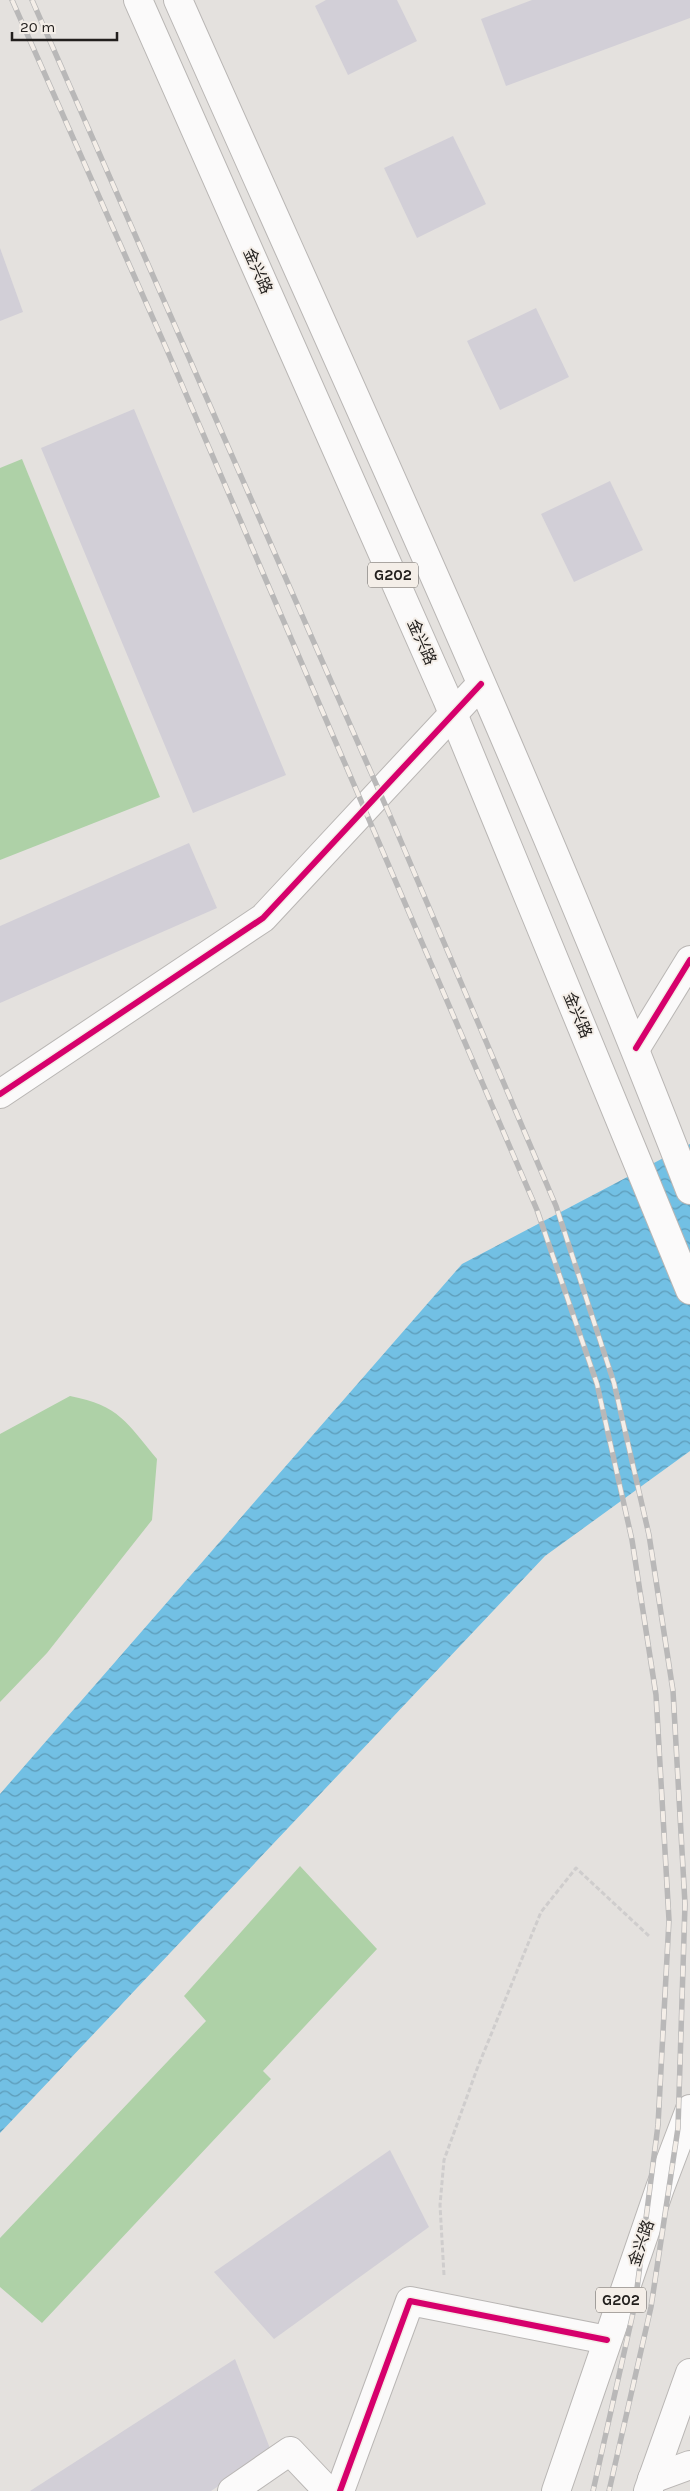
<svg xmlns="http://www.w3.org/2000/svg" width="690" height="2491" viewBox="0 0 690 2491" font-family="Karla,'Noto Sans SC',sans-serif">
<style>
.garden{fill:#aed1a7}
.water{fill:url(#water-waves)}
.building{fill:#d2cfd7}
.lines{fill:none;stroke-linecap:round;stroke-linejoin:round}
.minor-casing{stroke:#b9b6b4;stroke-width:30}
.trunk-casing{stroke:#b9b6b4;stroke-width:30}
.path{stroke:#cfcdcd;stroke-width:3;stroke-dasharray:5 2.5;stroke-linecap:butt}
.minor{stroke:#fbfafa;stroke-width:28}
.trunk{stroke:#fbfafa;stroke-width:28}
.rail-casing{stroke:#b9b8b8;stroke-width:5.5}
.rail{stroke:#f4eee8;stroke-width:4;stroke-dasharray:11;stroke-linecap:butt}
.cycleway-casing{stroke:#f4eee8;stroke-width:9}
.cycleway{stroke:#d6006c;stroke-width:6}
.labels{text-anchor:middle;dominant-baseline:central;stroke-width:4;stroke-linejoin:round;paint-order:stroke}
.shield{fill:#f4eee8;stroke:#615d5a;stroke-width:1}
.shield-label{font-size:15px;font-weight:bold;fill:#221f1d}
.street-label{font-size:16px;fill:#221f1d;stroke:#f4eee8}
</style>
<defs>
<pattern id="water-waves" width="16" height="10" patternUnits="userSpaceOnUse" patternTransform="scale(1.25)"><rect width="16" height="10" fill="#72c0e4"/><path d="M0 5q4-4 8 0t8 0" fill="none" stroke="#5d9bb8"/></pattern>
</defs>
<rect width="100%" height="100%" fill="#e4e1de"/>
<g class="garden">
<polygon points="22,459 160,797 0,860 0,468"/>
<path d="M 70,1396 C 120,1406 126,1422 157,1459 L 152,1520 L 47,1653 L 0,1702 L 0,1434 Z"/>
<polygon points="300,1866 377,1949 263,2071 271,2079 42,2323 0,2287 0,2238 206,2021 184,1996"/>
</g>
<polygon class="water" points="690,1144 690,1451 545,1556 0,2133 0,1794 462,1264"/>
<g class="building">
<polygon points="326,0 397,0 417,41 348,75 315,6"/>
<polygon points="532,0 690,0 690,18 506,86 481,19"/>
<polygon points="453,136 486,204 417,238 384,168"/>
<polygon points="0,248 23,312 0,321"/>
<polygon points="536,308 569,377 500,410 467,341"/>
<polygon points="134,409 286,775 193,813 41,448"/>
<polygon points="610,481 643,550 574,582 541,514"/>
<polygon points="189,843 217,908 0,1003 0,926"/>
<polygon points="390,2150 429,2227 274,2339 214,2272"/>
<polygon points="235,2359 271,2451 211,2491 30,2491"/>
</g>
<g class="lines">
<g class="minor-casing">
<g id="minor">
<polyline points="636,1048 690,960"/>
<polyline points="0,1094 263,918 481,684"/>
<polyline points="652,2479 690,2465"/>
<polyline points="232,2491 290,2451 328,2491"/>
<polyline points="340,2491 410,2301 607,2340"/>
</g>
</g>
<g class="trunk-casing">
<g id="trunk">
<polyline points="138,0 447,699 690,1290"/>
<path d="M 178,0 C 353,395 535,787 690,1190"/>
<polyline points="556,2491 660,2188 690,2109"/>
<polyline points="648,2491 690,2373"/>
</g>
</g>
<polyline class="path" points="444,2275 440,2205 444,2160 477,2069 541,1912 576,1868 649,1936"/>
<use href="#minor" class="minor"/>
<use href="#trunk" class="trunk"/>
<g class="rail-casing">
<g id="rail">
<polyline points="12,0 167,350 537,1210 597,1384 632,1540 656,1695 669,1920 658,2125 635,2304 593,2491"/>
<polyline points="32,0 391,818 556,1206 614,1383 649,1535 673,1691 685,1904 678,2128 651,2307 609,2491"/>
</g>
</g>
<use href="#rail" class="rail"/>
<g class="cycleway-casing">
<g id="cycleway">
<polyline points="636,1048 690,960"/>
<polyline points="0,1094 263,918 481,684"/>
<polyline points="340,2491 410,2301 607,2340"/>
</g>
</g>
<use href="#cycleway" class="cycleway"/>
</g>
<g class="labels">
<g class="shield">
<rect x="368" y="562.5" width="50" height="25" rx="4"/>
<rect x="596" y="2287.5" width="50" height="25" rx="4"/>
</g>
<g class="shield-label">
<text x="393" y="575">G202</text>
<text x="621" y="2300">G202</text>
</g>
<g class="street-label">
<text transform="translate(258 271) rotate(66)">金兴路</text>
<text transform="translate(422 642) rotate(66)">金兴路</text>
<text transform="translate(578 1015) rotate(67)">金兴路</text>
<text transform="translate(641 2243) rotate(-71)">金兴路</text>
</g>
</g>
<path d="M12 32v8h105v-8" fill="none" stroke="#221f1d" stroke-width="2.5"/>
<text x="20" y="32" font-size="15" fill="#221f1d" stroke="#f4eee8" stroke-width="4" paint-order="stroke">20 m</text>
</svg>
